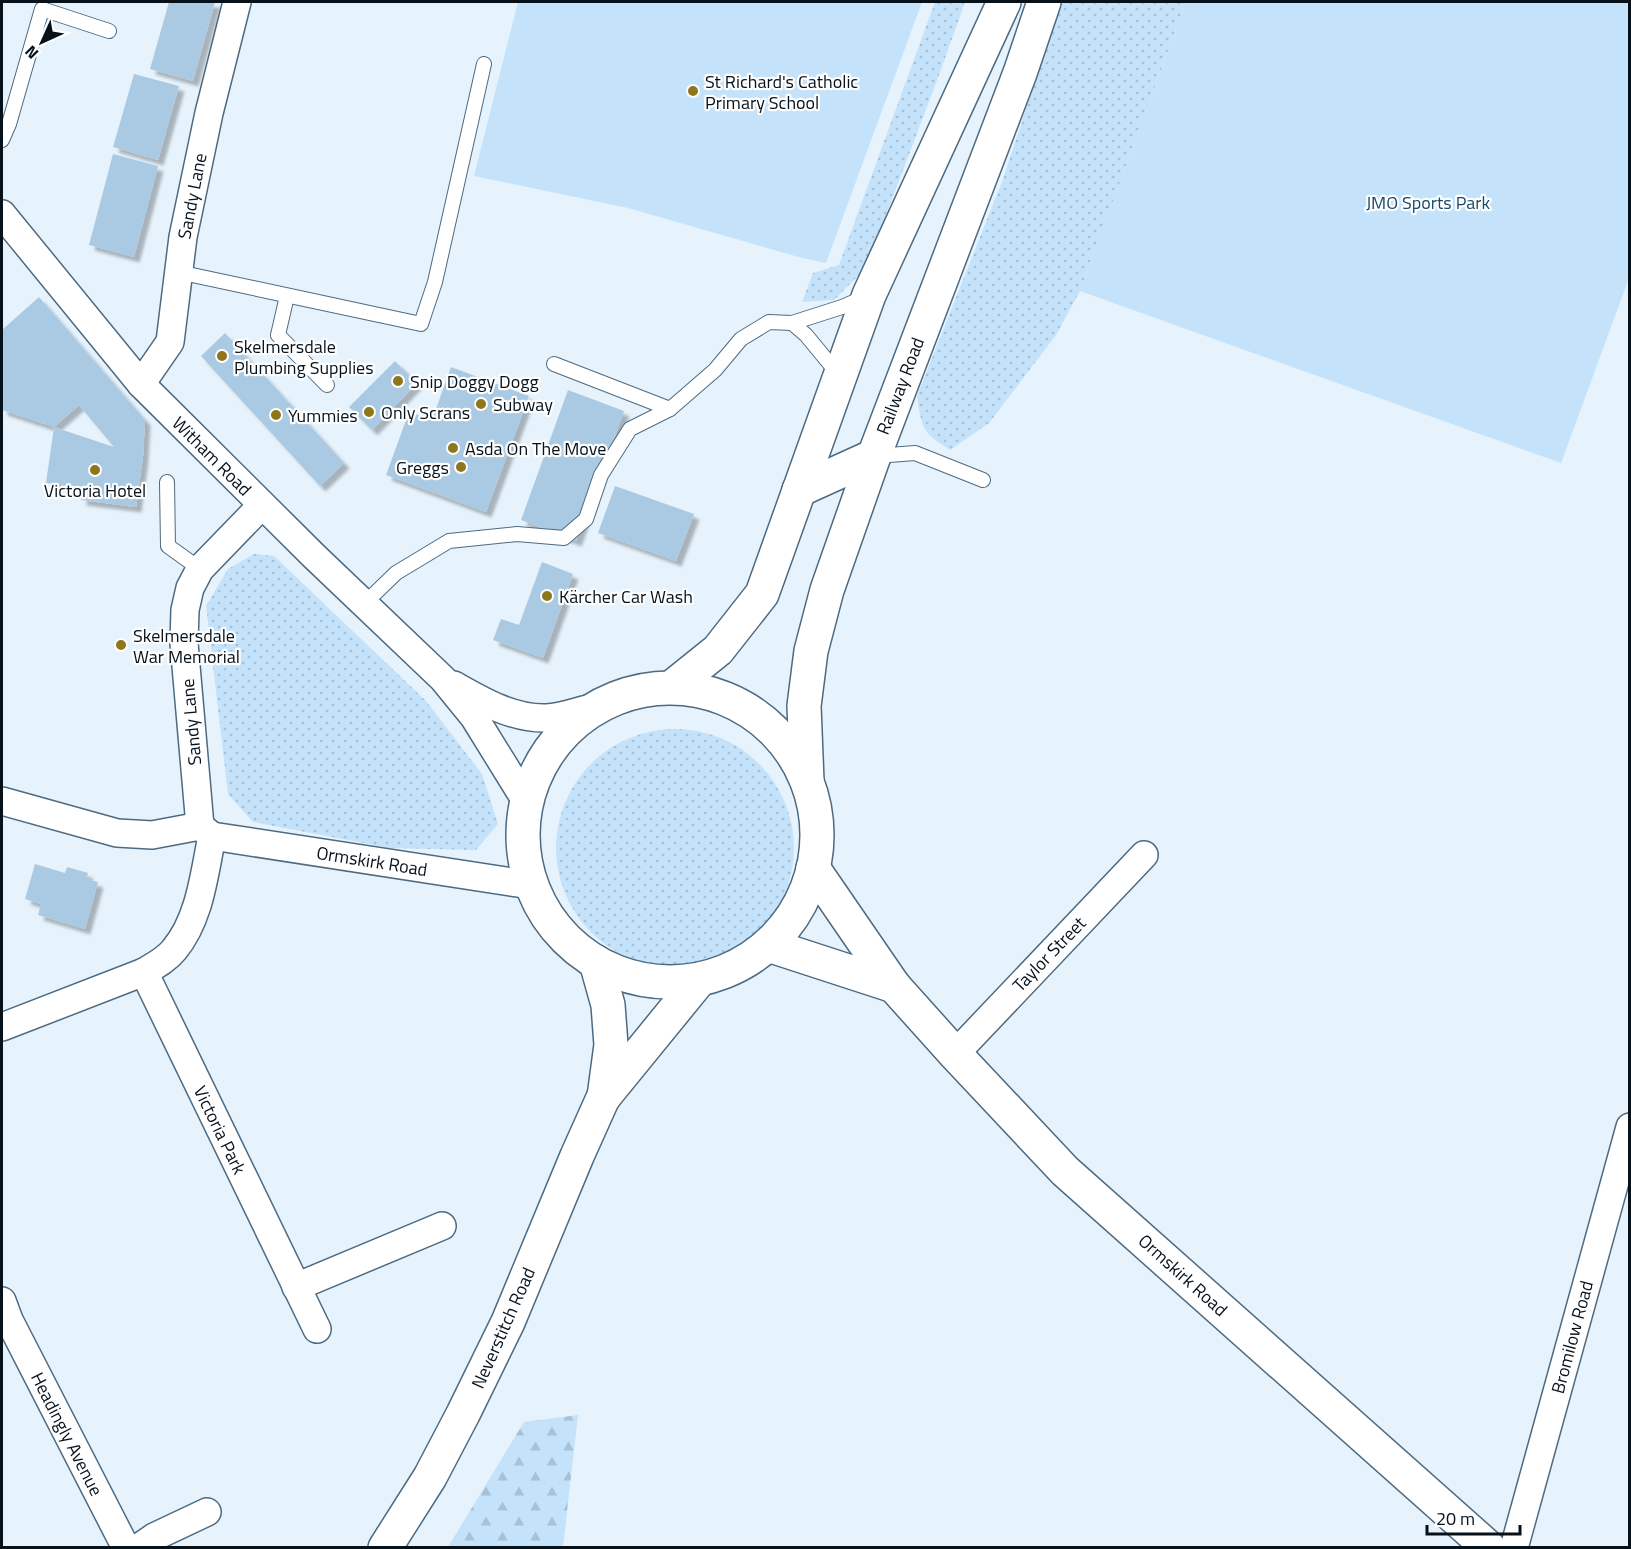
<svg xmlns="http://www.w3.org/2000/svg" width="1631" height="1549" viewBox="0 0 1631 1549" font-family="'Titillium Web',sans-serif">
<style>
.grass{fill:url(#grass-dots)}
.forest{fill:url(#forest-firs)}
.park{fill:#c4e2fa}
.building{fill:#aac9e2;filter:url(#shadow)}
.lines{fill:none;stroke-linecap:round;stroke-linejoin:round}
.lane-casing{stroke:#4d6a80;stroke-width:16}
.street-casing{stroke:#4d6a80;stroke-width:30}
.secondary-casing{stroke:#4d6a80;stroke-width:36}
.primary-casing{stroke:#4d6a80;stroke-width:36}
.lane{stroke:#fff;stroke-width:14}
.street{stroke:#fff;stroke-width:27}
.secondary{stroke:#fff;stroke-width:33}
.primary{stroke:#fff;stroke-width:33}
.poi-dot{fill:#8e761b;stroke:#fefefe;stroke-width:2}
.labels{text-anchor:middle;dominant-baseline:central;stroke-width:4.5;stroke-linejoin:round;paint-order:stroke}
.poi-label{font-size:18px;fill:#06111a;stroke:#fefefe;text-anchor:start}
.street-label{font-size:18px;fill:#06111a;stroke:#fefefe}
.park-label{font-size:18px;fill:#18496a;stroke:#fefefe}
</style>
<defs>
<pattern id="grass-dots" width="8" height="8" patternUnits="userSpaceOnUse" patternTransform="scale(1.5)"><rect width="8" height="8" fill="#c4e2fa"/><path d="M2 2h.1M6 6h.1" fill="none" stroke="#a7c1d6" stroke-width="1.8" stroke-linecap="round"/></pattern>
<pattern id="forest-firs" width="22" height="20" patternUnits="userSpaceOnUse" patternTransform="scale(1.5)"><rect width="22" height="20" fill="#c4e2fa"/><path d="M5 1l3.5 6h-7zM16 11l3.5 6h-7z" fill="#a7c1d6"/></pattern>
<filter id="shadow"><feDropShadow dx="5.5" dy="5.5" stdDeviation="1.5" flood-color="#0004"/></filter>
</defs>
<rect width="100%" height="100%" fill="#e6f3fd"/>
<g class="grass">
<polygon points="935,2 965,2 939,75 866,268 834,300 802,302 813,273 839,265"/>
<path d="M 1061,2 L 1186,2 L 1080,291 L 1056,335 L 989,423 L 950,450 C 922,432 922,429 917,396 L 1003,179 Z"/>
<polygon points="254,554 274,556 426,701 482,774 498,824 476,850 390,848 253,822 228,794 206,606 228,569"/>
<circle cx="675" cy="848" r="119"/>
</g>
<polygon class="forest" points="578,1415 563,1547 448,1547 524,1422"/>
<g class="park">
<polygon points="518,2 922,2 826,263 802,258 628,208 474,176"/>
<polygon points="1186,2 1629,2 1629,278 1561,463 1080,291"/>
</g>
<g class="building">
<polygon points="169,2 215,2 193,81 150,69"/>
<polygon points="134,74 179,86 158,160 113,147"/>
<polygon points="113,154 158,166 134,257 89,245"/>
<polygon points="39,297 145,420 143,456 136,507 81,500 83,488 46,483 54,427 114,447 79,405 54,427 2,410 2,330"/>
<polygon points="225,333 344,463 320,486 201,356"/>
<polygon points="395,361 417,383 372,430 349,407"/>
<polygon points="451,367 529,396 486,512 386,475 409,412 432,420"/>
<polygon points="568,390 624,411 576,541 521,520"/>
<polygon points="615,486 694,514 676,561 598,533"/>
<polygon points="542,562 573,574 543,658 493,640 501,619 519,625"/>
<polygon points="35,864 65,873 67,867 88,873 86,879 98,882 85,929 38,915 41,904 25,899"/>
</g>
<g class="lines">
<g class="lane-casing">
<g id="lane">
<polyline points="2,140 9,124 42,9 109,31"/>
<polyline points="178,272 421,324 435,282 484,64"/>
<polyline points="287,296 278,335 327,385"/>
<polyline points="792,323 806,335 839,375"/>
<polyline points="554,364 670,409"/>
<polyline points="876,456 915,453 983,480"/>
<polyline points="167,482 168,546 200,569"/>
<polyline points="364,604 396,573 449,541 517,534 564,538 586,519 601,475 630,429 670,409 715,370 741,339 769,322 792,323 842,307 863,298"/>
</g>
</g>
<g class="street-casing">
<g id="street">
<polyline points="2,214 141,384 315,557 443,679 474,717 526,801"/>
<polyline points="141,384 170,342 183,237 209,113 237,2"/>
<path d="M 454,685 C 482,701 513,719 546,718 C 562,718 580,710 596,707"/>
<polyline points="2,801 117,833 152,835 200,826"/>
<polyline points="212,836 200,826 184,643 185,610 190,588 200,569 262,505"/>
<polyline points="212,836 531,885"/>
<polyline points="144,972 317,1329"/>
<path d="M 2,1027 L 144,972 C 154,966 166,960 174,950 C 200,919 204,875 212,836"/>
<polyline points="955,1054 1144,855"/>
<polyline points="296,1287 442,1226"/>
<polyline points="2,1301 9,1320 126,1548"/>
<polyline points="138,1548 154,1537 207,1512"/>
<polyline points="1514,1548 1630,1127"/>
</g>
</g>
<g class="secondary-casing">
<g id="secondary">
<polyline points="799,490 874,456"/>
<polyline points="672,687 718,650 762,594 869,295 1004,2"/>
<polyline points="807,781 804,706 811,651 827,590 874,456 1020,73 1044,2"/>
</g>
</g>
<g class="primary-casing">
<g id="primary">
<circle cx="670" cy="835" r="147"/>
<polyline points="813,868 894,986 955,1054 1065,1171 1489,1548"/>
<polyline points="768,945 894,986"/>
<polyline points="596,962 608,1005 611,1045 604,1097"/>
<polyline points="385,1548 430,1477 463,1414 508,1322 577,1156 603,1098 700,979"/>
</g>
</g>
<use href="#lane" class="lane"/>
<use href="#street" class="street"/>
<use href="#secondary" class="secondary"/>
<use href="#primary" class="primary"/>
</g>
<g class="poi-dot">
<circle cx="693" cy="91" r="6"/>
<circle cx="222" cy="356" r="6"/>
<circle cx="398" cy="381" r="6"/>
<circle cx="481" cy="404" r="6"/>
<circle cx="369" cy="412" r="6"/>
<circle cx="276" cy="415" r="6"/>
<circle cx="453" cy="448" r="6"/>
<circle cx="461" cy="467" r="6"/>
<circle cx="95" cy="470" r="6"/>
<circle cx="547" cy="596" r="6"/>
<circle cx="121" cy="645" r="6"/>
</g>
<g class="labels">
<g class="poi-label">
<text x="705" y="81">St Richard's Catholic<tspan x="705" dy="21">Primary School</tspan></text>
<text x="234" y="346">Skelmersdale<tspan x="234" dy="21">Plumbing Supplies</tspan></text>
<text x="410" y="381">Snip Doggy Dogg</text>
<text x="493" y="404">Subway</text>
<text x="381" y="412">Only Scrans</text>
<text x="288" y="415">Yummies</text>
<text x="465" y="448">Asda On The Move</text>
<text x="449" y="467" text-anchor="end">Greggs</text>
<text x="95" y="490" text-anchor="middle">Victoria Hotel</text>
<text x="559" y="596">Kärcher Car Wash</text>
<text x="133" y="635">Skelmersdale<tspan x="133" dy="21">War Memorial</tspan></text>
</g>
<g class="street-label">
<text transform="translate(192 196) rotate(-79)">Sandy Lane</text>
<text transform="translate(900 386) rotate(-69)">Railway Road</text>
<text transform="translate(212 456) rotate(45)">Witham Road</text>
<text transform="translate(191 722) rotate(-95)">Sandy Lane</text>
<text transform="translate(372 861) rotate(9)">Ormskirk Road</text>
<text transform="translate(1049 954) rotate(-46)">Taylor Street</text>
<text transform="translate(220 1130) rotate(64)">Victoria Park</text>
<text transform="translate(1183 1275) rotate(42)">Ormskirk Road</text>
<text transform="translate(503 1328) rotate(-66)">Neverstitch Road</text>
<text transform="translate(1572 1337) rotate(-75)">Bromilow Road</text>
<text transform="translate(67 1434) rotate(63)">Headingly Avenue</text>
</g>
<g class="park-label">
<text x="1428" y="202">JMO Sports Park</text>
</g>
</g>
<rect width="1631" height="1549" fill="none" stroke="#06111a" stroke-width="6"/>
<g transform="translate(42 42) rotate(225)" stroke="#fefefe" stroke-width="4.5" paint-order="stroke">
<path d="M0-4.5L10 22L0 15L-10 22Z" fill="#06111a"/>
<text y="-9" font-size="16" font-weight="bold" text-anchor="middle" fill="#06111a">N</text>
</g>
<path d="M1427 1525v9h93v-9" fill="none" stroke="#06111a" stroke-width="3"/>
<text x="1436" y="1525" font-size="18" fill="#06111a" stroke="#fefefe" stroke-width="4.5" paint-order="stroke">20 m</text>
</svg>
